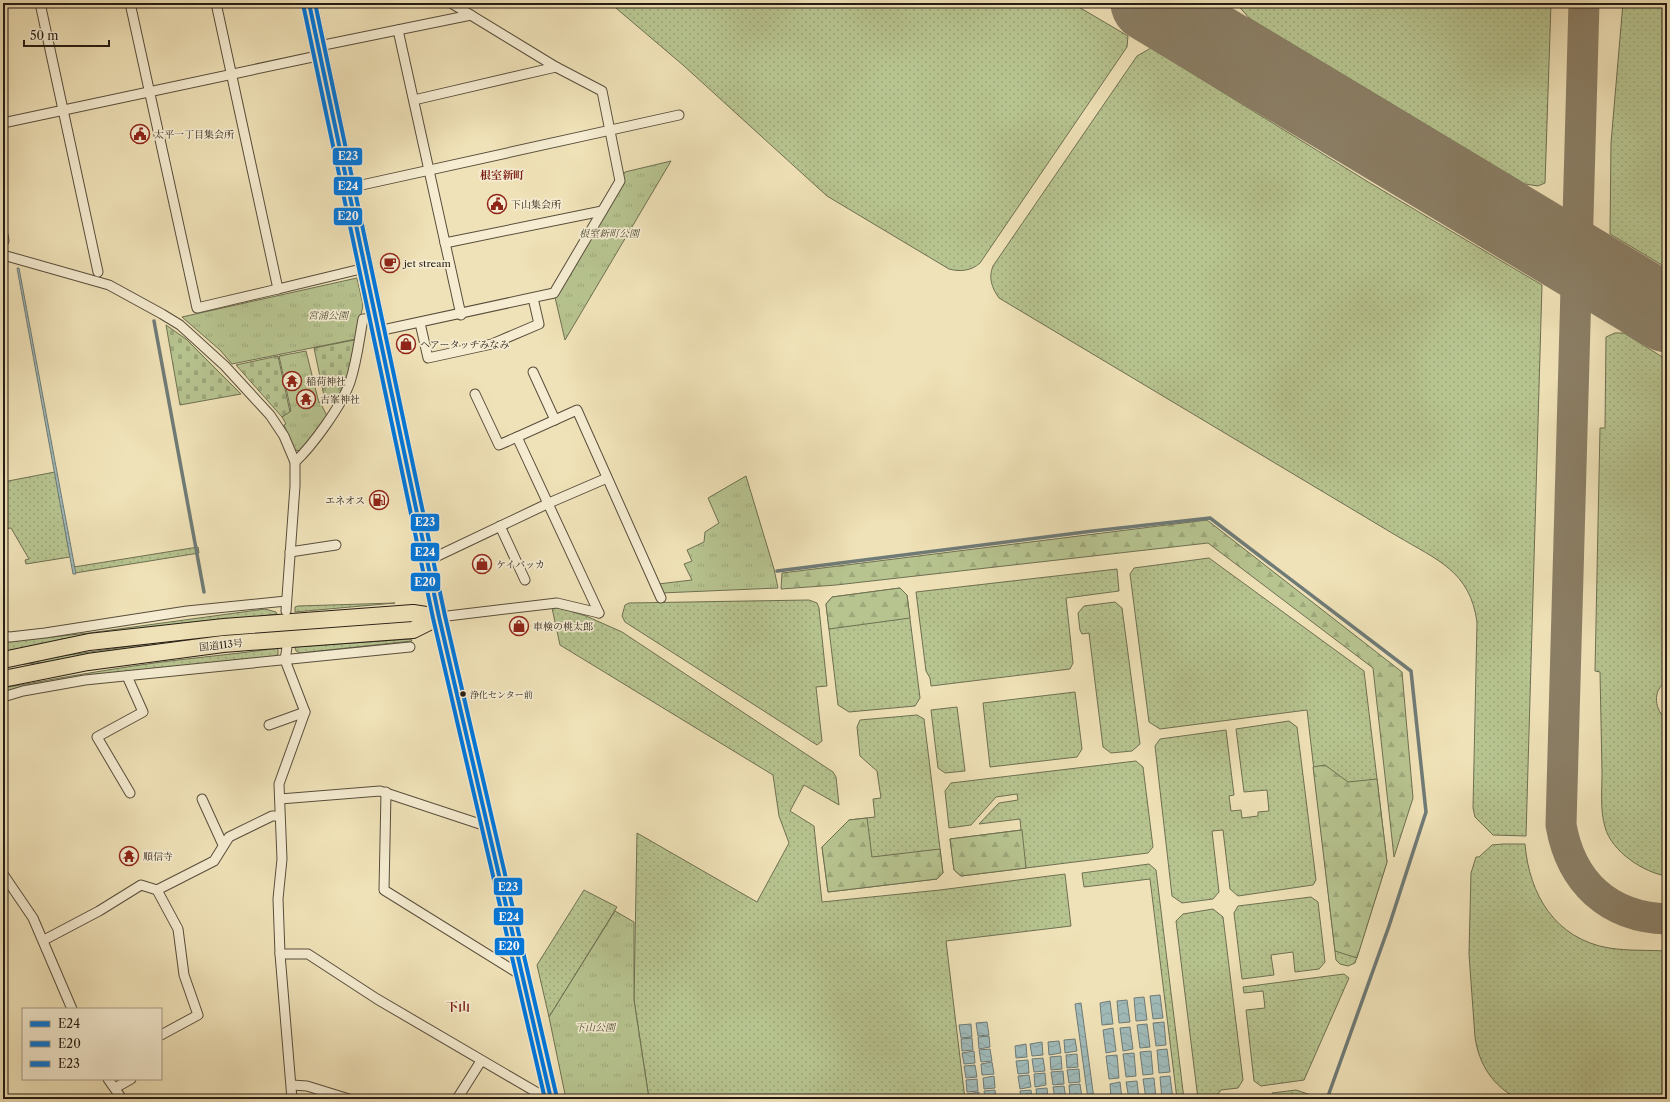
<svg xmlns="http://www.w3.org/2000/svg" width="1670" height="1102" viewBox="0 0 1670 1102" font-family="'Libre Caslon Text','Noto Serif JP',serif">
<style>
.grass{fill:url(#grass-dots);stroke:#6e7052}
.forest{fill:url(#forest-firs);stroke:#6e7052}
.cemetery{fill:url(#cemetery-stones);stroke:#6e7052}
.park{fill:url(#park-tufts);stroke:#6e7052}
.water{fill:url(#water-waves);stroke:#6f7b77}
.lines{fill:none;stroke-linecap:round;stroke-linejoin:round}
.stream{stroke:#6f7b77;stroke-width:3.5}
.taxiway{stroke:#8b7f66;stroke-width:31}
.runway{stroke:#8b7f66;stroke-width:77}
.street-casing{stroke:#584e3c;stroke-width:11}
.primary-casing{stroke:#261c13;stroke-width:16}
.highway-casing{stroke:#261c13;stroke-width:18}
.street{stroke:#f5ecd1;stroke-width:9}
.primary{stroke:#f0e2b8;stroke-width:14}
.highway{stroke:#f0e2b8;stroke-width:16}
.bus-1-casing{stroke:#f5ecd1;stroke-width:7}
.bus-2-casing{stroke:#f5ecd1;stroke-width:7}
.bus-3-casing{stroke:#f5ecd1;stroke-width:7}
.bus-1{stroke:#07d;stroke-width:4}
.bus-2{stroke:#07d;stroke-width:4}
.bus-3{stroke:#07d;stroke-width:4}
.bus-dot{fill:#261c13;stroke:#f5ecd1;stroke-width:1.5}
.labels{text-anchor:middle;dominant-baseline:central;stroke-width:3.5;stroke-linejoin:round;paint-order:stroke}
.bus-label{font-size:9px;fill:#261c13;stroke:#f5ecd1;text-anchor:start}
.poi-label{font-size:10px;fill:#261c13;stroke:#f5ecd1;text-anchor:start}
.park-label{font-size:10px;font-style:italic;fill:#524e38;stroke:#f5ecd1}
.street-label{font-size:10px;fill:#261c13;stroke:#f5ecd1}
.neighbourhood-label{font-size:11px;font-weight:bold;fill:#7a1f14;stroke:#f5ecd1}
.quarter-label{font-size:12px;font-weight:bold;fill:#7a1f14;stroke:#f5ecd1}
.line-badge{stroke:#f5ecd1;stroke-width:1.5}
.badge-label{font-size:11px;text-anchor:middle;font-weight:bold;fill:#fff}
</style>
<defs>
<pattern id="grass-dots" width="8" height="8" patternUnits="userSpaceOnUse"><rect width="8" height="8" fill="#b7c490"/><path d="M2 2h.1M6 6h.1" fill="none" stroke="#9da87b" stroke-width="1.8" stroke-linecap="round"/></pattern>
<pattern id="forest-firs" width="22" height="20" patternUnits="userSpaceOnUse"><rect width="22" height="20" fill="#b7c490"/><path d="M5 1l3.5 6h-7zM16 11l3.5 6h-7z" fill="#9da87b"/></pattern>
<pattern id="cemetery-stones" width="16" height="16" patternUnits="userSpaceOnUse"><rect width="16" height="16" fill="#b7c490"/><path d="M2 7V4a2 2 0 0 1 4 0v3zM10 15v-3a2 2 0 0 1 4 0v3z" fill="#9da87b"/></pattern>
<pattern id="park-tufts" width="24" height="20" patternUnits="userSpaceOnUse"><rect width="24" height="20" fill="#b7c490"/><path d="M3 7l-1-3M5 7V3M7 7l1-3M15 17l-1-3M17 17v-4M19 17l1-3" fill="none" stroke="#9da87b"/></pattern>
<pattern id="water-waves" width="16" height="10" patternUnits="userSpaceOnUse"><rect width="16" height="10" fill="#a0bbba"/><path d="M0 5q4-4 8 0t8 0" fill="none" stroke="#8aa09f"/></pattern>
</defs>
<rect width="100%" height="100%" fill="#f0e2b8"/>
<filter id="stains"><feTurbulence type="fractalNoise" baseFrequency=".005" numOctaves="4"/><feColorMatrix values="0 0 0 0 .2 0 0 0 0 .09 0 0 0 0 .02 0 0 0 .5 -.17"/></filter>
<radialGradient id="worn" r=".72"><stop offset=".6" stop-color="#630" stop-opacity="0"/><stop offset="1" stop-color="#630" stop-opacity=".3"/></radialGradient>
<g class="grass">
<path d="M 610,3 L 1072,3 L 1128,36 L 1127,47 L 980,263 C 971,271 960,272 949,269 L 827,196 L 683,65 Z"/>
<polygon points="1236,3 1551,3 1545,183 1538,186 1525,184 1249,18"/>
<polygon points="1623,3 1667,3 1667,268 1610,234 1611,143"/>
<path d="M 1151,48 L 1370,183 L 1542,285 L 1526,836 L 1493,835 L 1475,817 L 1473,808 L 1477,622 C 1470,571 1437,560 1397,536 L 999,298 C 992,288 988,278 993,266 L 1137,56 Z"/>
<path d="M 1615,333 L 1624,333 L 1667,360 L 1667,682 C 1651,689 1655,712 1667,720 L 1667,876 C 1644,873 1611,851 1605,827 C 1600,810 1602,790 1602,772 C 1601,739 1601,705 1600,672 L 1595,671 L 1600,428 L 1605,428 L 1606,337 Z"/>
<polygon points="55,472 70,557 26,564 25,560 29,559 11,528 3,529 3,482"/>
<polygon points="198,547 199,553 75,573 74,567"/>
<polygon points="1209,558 1364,671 1387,862 1355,963 1348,966 1340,964 1336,960 1307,710 1160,729 1149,722 1130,574 1134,568"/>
<polygon points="1117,569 1119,591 1066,598 1073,663 1070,669 931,686 930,678 926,671 916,592"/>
<polygon points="900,588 907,595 920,698 915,706 849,712 838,705 826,604 832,597"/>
<polygon points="809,600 817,603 819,608 827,686 816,687 822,741 817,745 625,622 622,616 625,605 629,603"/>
<polygon points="1115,602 1122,608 1140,744 1132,751 1111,753 1103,747 1089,633 1082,634 1080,630 1078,613 1084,606"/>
<polygon points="395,603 295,612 295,607 298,606"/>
<polygon points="557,607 586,616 622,632 833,772 836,777 839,805 804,785 790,811 814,826 822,902 940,890 1065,874 1071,926 946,941 965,1099 649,1099 634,1000 637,833 757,902 789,843 779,816 773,775 560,645 552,608"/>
<polygon points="265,609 276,612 277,614 101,636 3,652 3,642 89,633"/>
<polygon points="406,622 406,624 60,661 14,665 12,663 189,638 300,626 354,626"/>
<polygon points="411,639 412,641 300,653 296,651 295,647"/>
<path d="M 278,648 L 278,654 L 273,658 L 118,672 L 28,685 L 3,692 L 3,688 C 61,678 119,667 178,660 C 211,656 245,653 278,648 Z"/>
<polygon points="1075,692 1082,749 1077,757 990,767 983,703"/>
<polygon points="957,707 965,771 945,773 938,768 931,710"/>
<polygon points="917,715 924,719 943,873 937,879 828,892 822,847 849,820 875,817 873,799 881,798 877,771 860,756 857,727 860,720"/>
<polygon points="1289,721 1297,727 1316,880 1313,885 1238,896 1230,889 1223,830 1212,831 1219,892 1213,899 1182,903 1172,896 1155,746 1160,739 1226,730 1234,795 1229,796 1231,811 1241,810 1242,818 1258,816 1258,812 1269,811 1267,790 1244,792 1236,729"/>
<polygon points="1136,761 1143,767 1153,847 1148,853 961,876 954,870 950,839 1021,830 1020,819 979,824 999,803 1018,800 1017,794 996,797 971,825 949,828 945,791 951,783"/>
<path d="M 1503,844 L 1525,844 C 1529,894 1555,939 1609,948 C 1628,951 1648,950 1667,951 L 1667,1099 L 1518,1099 C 1493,1086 1479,1065 1475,1037 L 1469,954 L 1471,873 L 1476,857 L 1479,857 L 1492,845 Z"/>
<polygon points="1149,864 1156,870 1184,1099 1177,1099 1150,879 1084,887 1082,873"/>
<polygon points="584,890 617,907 549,1017 537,965"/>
<polygon points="1311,897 1318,902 1325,962 1319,969 1295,972 1293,952 1271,955 1274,975 1242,979 1234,913 1238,906"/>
<polygon points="1213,909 1223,917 1243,1080 1238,1088 1221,1090 1214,1099 1198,1099 1176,921 1183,914"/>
<polygon points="1344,974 1349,978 1304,1080 1261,1086 1254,1081 1246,1010 1265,1008 1263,991 1244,993 1243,987"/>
</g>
<g class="forest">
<polygon points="1207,520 1402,672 1413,798 1394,857 1373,668 1208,543 836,585 781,589 782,573"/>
<polygon points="900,588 907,595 910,618 829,629 826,604 832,597"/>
<polygon points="1325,765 1348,782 1377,779 1387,862 1357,958 1335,951 1313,767"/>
<polygon points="867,818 872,857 940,849 943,873 937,879 828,892 822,847 849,820"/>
<polygon points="1022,830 1026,868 961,876 954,870 950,839"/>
<polygon points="1296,1090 1311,1095 1310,1099 1286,1099 1286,1097 1273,1098 1272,1093"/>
</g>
<g class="cemetery">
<polygon points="166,325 186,339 241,394 180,405"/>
<polygon points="359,339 342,398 332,394 329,400 324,396 314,348"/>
<polygon points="278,356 290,412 282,417 236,365"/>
</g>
<g class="park">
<polygon points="671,161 565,340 554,293 625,172"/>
<polygon points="357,278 363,305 356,339 232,364 220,350 182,317"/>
<polygon points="306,351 319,403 320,402 327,416 301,451 295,450 284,425 286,424 282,417 291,411 279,356"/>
<polygon points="746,476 774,569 778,588 661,593 658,584 692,580 684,564 692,561 687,550 704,542 705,532 719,523 708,498"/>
<polygon points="615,911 634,922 634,1000 649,1099 566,1099 549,1017"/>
</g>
<g class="water">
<polygon points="17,268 19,268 76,574 73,574"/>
<polygon points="1160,995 1163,1018 1153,1019 1150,996"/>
<polygon points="1144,997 1147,1020 1136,1021 1134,998"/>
<polygon points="1127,1000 1130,1022 1119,1023 1117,1001"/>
<polygon points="1110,1001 1113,1024 1102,1025 1100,1003"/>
<polygon points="1081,1003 1094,1099 1088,1099 1075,1004"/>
<polygon points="987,1022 989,1035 978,1036 976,1023"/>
<polygon points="1164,1022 1166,1045 1156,1046 1153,1023"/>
<polygon points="971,1024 972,1037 961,1038 959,1025"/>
<polygon points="1147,1024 1150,1047 1140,1048 1137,1025"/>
<polygon points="1130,1027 1133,1049 1123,1051 1120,1028"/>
<polygon points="1113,1028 1116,1051 1106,1053 1103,1030"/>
<polygon points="989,1036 990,1047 979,1049 978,1037"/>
<polygon points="972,1038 973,1050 962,1051 961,1039"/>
<polygon points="1075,1039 1077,1051 1065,1053 1064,1040"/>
<polygon points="1059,1041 1061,1053 1049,1055 1048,1042"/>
<polygon points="1042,1042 1043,1055 1032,1056 1030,1044"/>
<polygon points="1026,1044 1027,1057 1016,1058 1015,1046"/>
<polygon points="990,1049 992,1061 981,1062 979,1050"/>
<polygon points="1167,1049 1170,1072 1159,1073 1157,1050"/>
<polygon points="974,1051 975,1063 964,1064 962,1053"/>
<polygon points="1151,1051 1153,1074 1143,1075 1140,1052"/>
<polygon points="1134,1053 1136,1076 1126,1077 1123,1054"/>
<polygon points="1077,1054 1078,1067 1067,1068 1066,1055"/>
<polygon points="1117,1055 1119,1078 1109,1079 1106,1056"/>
<polygon points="1061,1056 1062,1069 1051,1070 1050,1057"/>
<polygon points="1043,1058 1045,1071 1034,1072 1032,1059"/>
<polygon points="1028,1060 1029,1073 1018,1074 1016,1061"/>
<polygon points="992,1062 994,1074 982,1075 981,1064"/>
<polygon points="975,1065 977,1077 966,1078 964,1066"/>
<polygon points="1079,1069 1080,1082 1069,1083 1067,1070"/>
<polygon points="1063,1071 1064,1084 1053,1085 1051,1072"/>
<polygon points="1045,1073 1046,1085 1035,1087 1034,1074"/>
<polygon points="1029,1075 1031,1087 1020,1089 1018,1076"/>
<polygon points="994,1076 995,1088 984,1089 983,1078"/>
<polygon points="1170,1076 1173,1099 1162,1099 1160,1077"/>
<polygon points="1154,1078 1156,1099 1146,1099 1143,1079"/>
<polygon points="977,1079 978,1091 967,1092 966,1080"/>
<polygon points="1137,1081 1139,1099 1129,1099 1126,1082"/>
<polygon points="1120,1082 1122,1099 1111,1099 1110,1084"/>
<polygon points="1080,1084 1082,1097 1070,1098 1069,1085"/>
<polygon points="1064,1086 1066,1099 1055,1099 1053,1087"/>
<polygon points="1047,1088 1048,1099 1037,1099 1036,1089"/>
<polygon points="995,1090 996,1099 985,1099 984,1091"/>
<polygon points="1031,1090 1032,1099 1021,1099 1020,1091"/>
<polygon points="979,1092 979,1099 968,1099 967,1094"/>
</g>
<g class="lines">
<g class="stream">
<polyline points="154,321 204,592"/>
<polyline points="777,571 1093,531 1210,518 1411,671 1426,812 1389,926 1327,1099"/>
</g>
<path class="taxiway" d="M 1584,3 L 1561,825 C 1571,882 1608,917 1667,919"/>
<polyline class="runway" points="1149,3 1667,314"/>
<g class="street-casing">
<g id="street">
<polyline points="40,3 98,272"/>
<polyline points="130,3 197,308 278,289"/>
<polyline points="216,3 278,289 365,268"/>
<polyline points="398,30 461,315"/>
<polyline points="319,46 471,15"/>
<polyline points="414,100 556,67"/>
<polyline points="3,123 322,55"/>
<polyline points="348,188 679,115"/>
<polyline points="3,235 4,241"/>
<polyline points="445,243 602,211"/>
<polyline points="3,255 109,285 162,314 180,325 225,366 270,415 284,436 295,462 295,486 286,611"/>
<polyline points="420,323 428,358 492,344 539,324 533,298"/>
<polyline points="378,331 554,293 620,181 602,91 556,67 451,3"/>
<polyline points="533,372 555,420"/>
<polyline points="475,394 499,445 517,437"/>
<path d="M 295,462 C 313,445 342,405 350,382 C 357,361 359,340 363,319 L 375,318"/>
<polyline points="500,526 525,580"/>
<polyline points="290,552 336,545"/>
<polyline points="427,561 549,503 607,478"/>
<polyline points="599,613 517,437 577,410 661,598"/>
<polyline points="439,617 557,603 599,613"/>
<polyline points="3,636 10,637 45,633 187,611 286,601"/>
<polyline points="287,647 285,660 305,712 279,784 282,859 278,899 280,954 292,1099"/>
<polyline points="127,676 143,712 97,737 130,793"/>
<polyline points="3,697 23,691 85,680 410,647"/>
<polyline points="269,725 305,712"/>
<polyline points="386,792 384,890 524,977"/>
<polyline points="202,799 223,845"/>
<polyline points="280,799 380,791 489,827"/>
<polyline points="3,874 33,918 72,1009"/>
<polyline points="157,890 178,929 184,975 198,1015 161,1035"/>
<polyline points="44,940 99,911 141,885 157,890 214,861 229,837 272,816 279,816"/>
<polyline points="280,954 308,954 377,999 548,1099"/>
<polyline points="108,1079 122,1099"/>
<polyline points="292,1085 307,1086 349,1099"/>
<polyline points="115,1088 131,1079"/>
<polyline points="457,1099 481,1061"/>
</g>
</g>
<g class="primary-casing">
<polyline id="primary" points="439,617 551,1099"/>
</g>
<g class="highway-casing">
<g id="highway">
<polyline points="309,3 439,617"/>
<polyline points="3,660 89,642 224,627 413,613 439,617"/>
<polyline points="3,679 88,662 223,644 413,630 439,617"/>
</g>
</g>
<use href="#street" class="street"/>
<use href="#primary" class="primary"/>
<use href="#highway" class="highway"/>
<g class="bus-1-casing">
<polyline id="bus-1" points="309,3 439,617 551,1099"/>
</g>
<g class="bus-2-casing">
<polyline id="bus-2" points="303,4 433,618 545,1099"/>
</g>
<g class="bus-3-casing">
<polyline id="bus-3" points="315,3 445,616 557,1098"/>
</g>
<use href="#bus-1" class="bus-1"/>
<use href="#bus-2" class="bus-2"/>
<use href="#bus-3" class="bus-3"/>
</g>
<defs>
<g id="civic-ring" transform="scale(1)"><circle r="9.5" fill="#f5ecd1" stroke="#8f2418" stroke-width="1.5"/><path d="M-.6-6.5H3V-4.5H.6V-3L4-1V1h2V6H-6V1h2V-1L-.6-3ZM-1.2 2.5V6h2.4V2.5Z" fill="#8f2418"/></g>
<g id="cafe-ring" transform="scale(1)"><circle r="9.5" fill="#f5ecd1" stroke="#8f2418" stroke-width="1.5"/><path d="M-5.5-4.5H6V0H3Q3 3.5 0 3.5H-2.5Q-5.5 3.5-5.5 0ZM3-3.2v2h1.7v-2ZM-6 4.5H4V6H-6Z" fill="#8f2418"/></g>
<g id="shop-ring" transform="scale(1)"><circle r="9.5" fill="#f5ecd1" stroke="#8f2418" stroke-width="1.5"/><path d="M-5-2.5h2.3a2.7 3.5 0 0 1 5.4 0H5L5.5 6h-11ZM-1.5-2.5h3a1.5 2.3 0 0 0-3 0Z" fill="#8f2418"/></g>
<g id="temple-ring" transform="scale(1)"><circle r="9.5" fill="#f5ecd1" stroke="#8f2418" stroke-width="1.5"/><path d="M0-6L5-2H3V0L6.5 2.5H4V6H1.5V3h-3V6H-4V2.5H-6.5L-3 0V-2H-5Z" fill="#8f2418"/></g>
<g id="fuel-ring" transform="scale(1)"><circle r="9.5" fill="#f5ecd1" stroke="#8f2418" stroke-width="1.5"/><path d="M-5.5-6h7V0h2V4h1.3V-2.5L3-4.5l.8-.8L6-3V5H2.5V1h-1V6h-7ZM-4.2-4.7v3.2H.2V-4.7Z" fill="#8f2418"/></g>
</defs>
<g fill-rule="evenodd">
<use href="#civic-ring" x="140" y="134"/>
<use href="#civic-ring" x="497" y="204"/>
<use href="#cafe-ring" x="390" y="263"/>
<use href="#shop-ring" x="406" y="344"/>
<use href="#temple-ring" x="292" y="381"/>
<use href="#temple-ring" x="306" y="399"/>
<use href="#fuel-ring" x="379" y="500"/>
<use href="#shop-ring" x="482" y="564"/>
<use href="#shop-ring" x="519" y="626"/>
<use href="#temple-ring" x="129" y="856"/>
</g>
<circle class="bus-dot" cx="463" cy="694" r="3.5"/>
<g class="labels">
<g class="bus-label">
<text x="470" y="694">浄化センター前</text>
</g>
<g class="poi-label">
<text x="154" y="134">太平一丁目集会所</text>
<text x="511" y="204">下山集会所</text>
<text x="404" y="263">jet stream</text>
<text x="420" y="344">ヘアータッチみなみ</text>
<text x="306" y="381">稲荷神社</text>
<text x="320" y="399">古峯神社</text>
<text x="365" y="500" text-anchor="end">エネオス</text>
<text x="496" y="564">ケイバッカ</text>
<text x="533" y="626">車検の桃太郎</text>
<text x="143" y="856">順信寺</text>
</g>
<g class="park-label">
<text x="609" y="233">根室新町公園</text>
<text x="328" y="315">宮浦公園</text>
<text x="595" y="1027">下山公園</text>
</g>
<g class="street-label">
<text transform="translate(221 645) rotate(-6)">国道113号</text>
</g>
<g class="neighbourhood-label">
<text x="502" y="175">根室新町</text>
</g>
<g class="quarter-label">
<text x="458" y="1006">下山</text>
</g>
</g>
<g class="line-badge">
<rect x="332" y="147" width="31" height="19" rx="4" fill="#07d"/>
<rect x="333" y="176" width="30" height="20" rx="4" fill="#07d"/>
<rect x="333" y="207" width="30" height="19" rx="4" fill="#07d"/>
<rect x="410" y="513" width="30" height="19" rx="4" fill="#07d"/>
<rect x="410" y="542" width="30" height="20" rx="4" fill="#07d"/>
<rect x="410" y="572" width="31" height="20" rx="4" fill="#07d"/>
<rect x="493" y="877" width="30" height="19" rx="4" fill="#07d"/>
<rect x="493" y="907" width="31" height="19" rx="4" fill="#07d"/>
<rect x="494" y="937" width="31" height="19" rx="4" fill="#07d"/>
</g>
<g class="badge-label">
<text x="348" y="160">E23</text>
<text x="348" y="190">E24</text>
<text x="348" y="220">E20</text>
<text x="425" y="526">E23</text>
<text x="425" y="556">E24</text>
<text x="425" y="586">E20</text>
<text x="508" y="891">E23</text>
<text x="509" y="921">E24</text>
<text x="509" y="950">E20</text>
</g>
<rect width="1670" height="1102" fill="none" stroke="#f0e2b8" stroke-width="16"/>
<rect x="4" y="4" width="1662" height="1094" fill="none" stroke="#261c13" stroke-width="2"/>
<rect x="8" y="8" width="1654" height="1086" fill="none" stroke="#261c13"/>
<rect x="22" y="1008" width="140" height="72" fill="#f5ecd1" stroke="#a29985"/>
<rect x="30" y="1021" width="20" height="6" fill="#0077dd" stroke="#a29985"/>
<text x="58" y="1028" font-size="12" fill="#261c13">E24</text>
<rect x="30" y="1041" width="20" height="6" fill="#0077dd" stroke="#a29985"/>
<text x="58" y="1048" font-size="12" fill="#261c13">E20</text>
<rect x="30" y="1061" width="20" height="6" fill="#0077dd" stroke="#a29985"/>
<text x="58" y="1068" font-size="12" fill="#261c13">E23</text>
<path d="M24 40v6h85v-6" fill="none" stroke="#261c13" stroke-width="2"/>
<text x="30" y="40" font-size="12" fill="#261c13" stroke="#f5ecd1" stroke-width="3" paint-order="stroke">50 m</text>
<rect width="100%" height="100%" filter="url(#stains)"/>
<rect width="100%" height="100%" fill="url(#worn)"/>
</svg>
